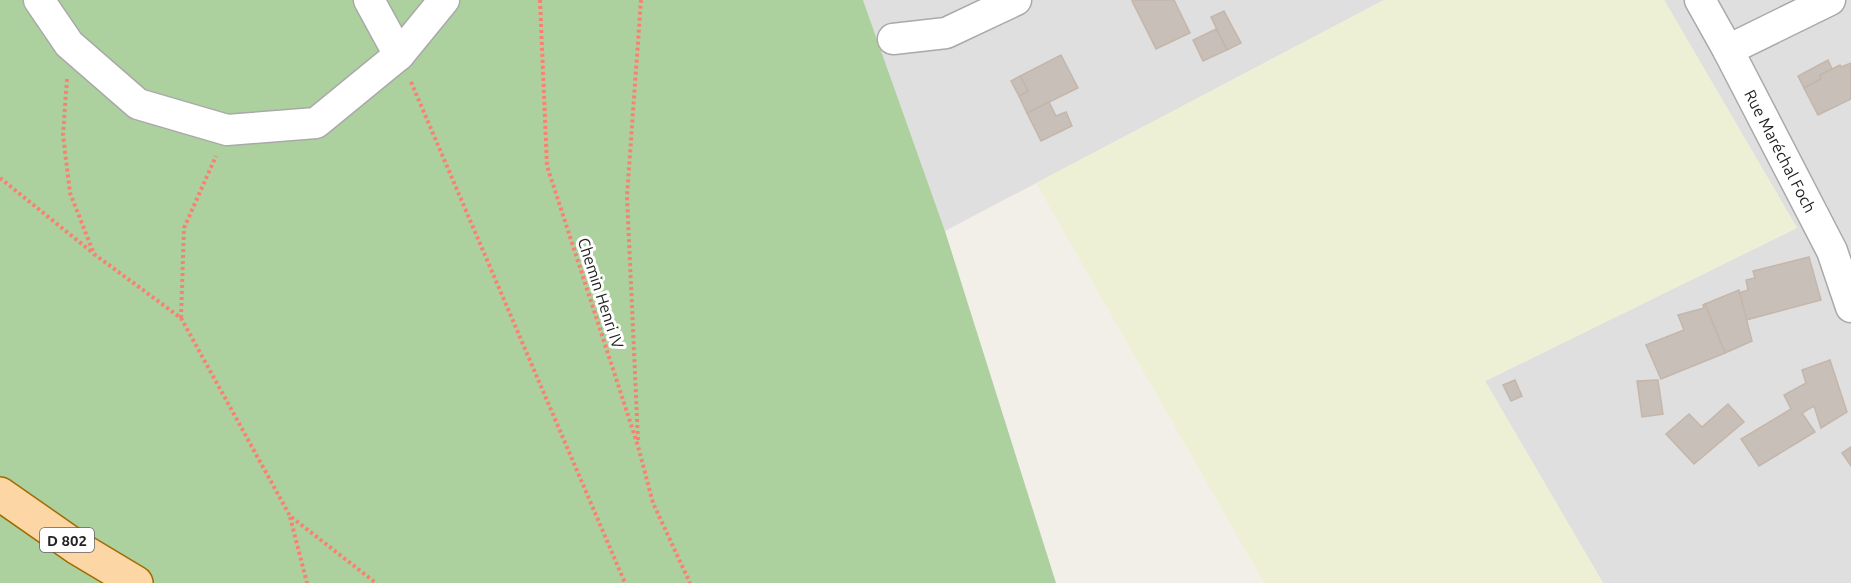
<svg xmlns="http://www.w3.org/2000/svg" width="1851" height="583" viewBox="0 0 1851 583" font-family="Ubuntu,sans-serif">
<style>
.residential{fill:#e0dfdf}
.farmland{fill:#eef0d5}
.forest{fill:#add19e}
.building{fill:#c7bfb8;stroke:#c4b6ab;stroke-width:1.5}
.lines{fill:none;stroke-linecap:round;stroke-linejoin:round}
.minor-casing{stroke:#a9a9a9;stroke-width:33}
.major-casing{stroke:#a06b00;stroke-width:36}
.path{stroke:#fa8072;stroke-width:4;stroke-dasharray:3 3;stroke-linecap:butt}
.minor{stroke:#fff;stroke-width:30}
.major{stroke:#fcd6a4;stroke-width:33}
.labels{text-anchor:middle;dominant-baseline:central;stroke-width:6;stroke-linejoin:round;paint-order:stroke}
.shield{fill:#fff;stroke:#646464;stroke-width:1.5}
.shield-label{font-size:15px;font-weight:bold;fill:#222}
.street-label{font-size:16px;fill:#222;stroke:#fff}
</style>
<rect width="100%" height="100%" fill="#f2efe9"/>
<g class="residential">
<polygon points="863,0 1384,0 945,231"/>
<polygon points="1664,0 1851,0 1851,583 1603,583 1485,381 1797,228"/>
</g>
<polygon class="farmland" points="1384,0 1664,0 1797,228 1485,381 1603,583 1264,583 1036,183"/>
<polygon class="forest" points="0,0 863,0 945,231 1056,583 0,583"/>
<g class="building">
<polygon points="1133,0 1174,0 1190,33 1156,49 1132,1"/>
<polygon points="1224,11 1241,43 1227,50 1211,17"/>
<polygon points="1216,29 1227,50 1203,61 1193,40"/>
<polygon points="1061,55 1078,88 1027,113 1019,96 1028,91 1020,76"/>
<polygon points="1828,60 1832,69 1820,75 1821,79 1804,88 1798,76"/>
<polygon points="1851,63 1851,99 1818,115 1804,88 1821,79 1820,75 1840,65 1841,67"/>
<polygon points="1020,76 1028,91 1019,96 1011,81"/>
<polygon points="1049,102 1056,116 1066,112 1072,126 1041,141 1027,113"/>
<polygon points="1809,257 1821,300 1746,320 1739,293 1748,290 1746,280 1755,278 1753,271"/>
<polygon points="1739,290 1752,341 1725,353 1705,304"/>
<polygon points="1705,304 1725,353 1661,379 1646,345 1684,330 1678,315 1704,308 1703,305"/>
<polygon points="1830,360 1847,412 1821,428 1814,406 1802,413 1815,432 1759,466 1741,439 1791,409 1784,395 1806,383 1802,370"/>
<polygon points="1515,380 1522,396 1511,401 1503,385"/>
<polygon points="1658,380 1663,414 1642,417 1637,381"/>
<polygon points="1728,404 1744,422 1694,464 1666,434 1689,414 1702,427"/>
<polygon points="1851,447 1851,466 1842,453"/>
</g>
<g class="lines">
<g class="minor-casing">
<g id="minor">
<polyline points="39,0 69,44 138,104 227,130 316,123 399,55 444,0"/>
<polyline points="369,0 399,55"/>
<path id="s1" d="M 1700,0 L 1728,50 L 1832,251 L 1851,307"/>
<polyline points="893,39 946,33 1016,0"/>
<polyline points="1728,50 1830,0"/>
</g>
</g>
<g class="major-casing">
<polyline id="major" points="0,494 76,547 136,583"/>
</g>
<g class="path">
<polyline points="540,0 547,166 638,446 653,503 690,583"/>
<polyline points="67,79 63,135 70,193 94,254 181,318 290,516 376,583"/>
<polyline points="411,82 625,583"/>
<polyline points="0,178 93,253"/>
<polyline points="181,318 184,228 216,156"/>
<polyline points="638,440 627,196 641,0"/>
<polyline points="290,517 307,583"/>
</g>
<use href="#minor" class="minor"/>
<use href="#major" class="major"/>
</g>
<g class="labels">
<rect class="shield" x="40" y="528" width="54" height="24" rx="4.5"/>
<g class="shield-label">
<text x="67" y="540">D 802</text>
</g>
<g class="street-label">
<text stroke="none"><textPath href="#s1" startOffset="171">Rue Maréchal Foch</textPath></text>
<text transform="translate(601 293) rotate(72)">Chemin Henri IV</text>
</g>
</g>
</svg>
